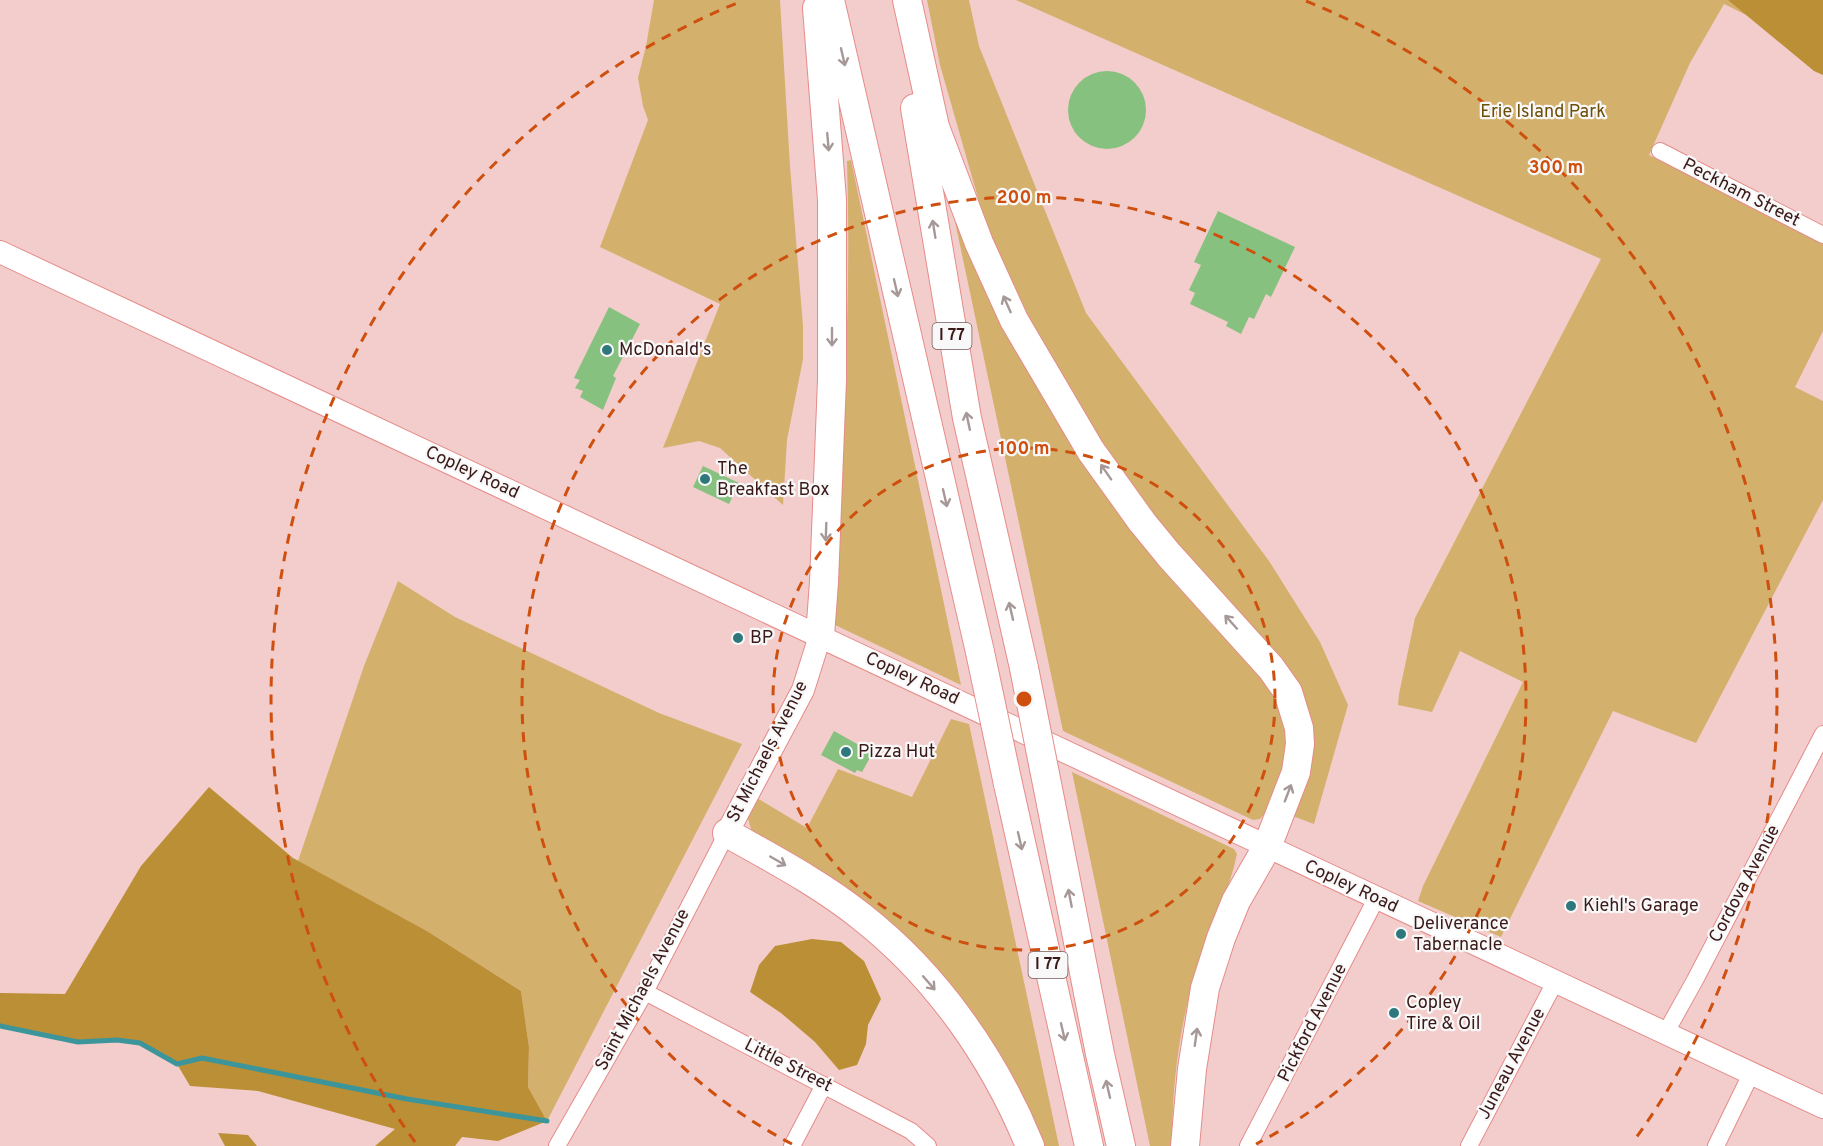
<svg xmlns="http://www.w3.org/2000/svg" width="1823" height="1146" viewBox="0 0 1823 1146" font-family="Overpass,sans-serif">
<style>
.green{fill:#d4b06d}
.forest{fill:#bb8f35}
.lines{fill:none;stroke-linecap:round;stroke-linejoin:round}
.stream{stroke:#3b959b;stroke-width:5}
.building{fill:#87c180}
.street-casing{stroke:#e58c8a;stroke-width:18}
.secondary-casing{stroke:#e58c8a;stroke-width:24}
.highway-casing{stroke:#e58c8a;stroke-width:30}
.street{stroke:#fff;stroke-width:16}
.secondary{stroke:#fff;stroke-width:22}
.highway{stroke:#fff;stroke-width:28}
.highway-bridge-casing{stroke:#e58c8a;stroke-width:30;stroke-linecap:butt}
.highway-bridge{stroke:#fff;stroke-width:28}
.oneway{stroke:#a79898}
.ring{fill:none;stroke:#ce4f0e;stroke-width:3;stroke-dasharray:10 8}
.poi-dot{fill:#2e787d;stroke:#f8f8f8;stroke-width:2}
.labels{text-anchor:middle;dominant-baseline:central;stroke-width:4.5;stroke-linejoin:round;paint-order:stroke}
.shield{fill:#f8f8f8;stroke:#745c5c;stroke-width:1.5}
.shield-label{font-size:16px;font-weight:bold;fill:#3b1919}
.park-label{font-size:18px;fill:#6c4e07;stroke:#f8f8f8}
.street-label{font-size:18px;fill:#3b1919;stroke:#f8f8f8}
.poi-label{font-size:18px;fill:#3b1919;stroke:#f8f8f8;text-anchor:start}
.centre{fill:#ce4f0e;stroke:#f8f8f8;stroke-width:3}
.ring-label{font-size:18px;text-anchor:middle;font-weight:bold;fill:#ce4f0e;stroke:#f8f8f8;stroke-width:4.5;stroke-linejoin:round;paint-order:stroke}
</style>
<rect width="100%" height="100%" fill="#f3cdcb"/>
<g class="green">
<polygon points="654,0 780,0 790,166 803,326 803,359 787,440 783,505 720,448 699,441 663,448 720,304 600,247 648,120 643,106 638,78 646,46"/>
<polygon points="927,0 969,0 979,46 1086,313 1269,561 1320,642 1348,705 1314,824 1290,815 1309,717 1121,475 1050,359 988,233 940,65"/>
<polygon points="1016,0 1823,0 1823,53 1724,4 1690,63 1649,155 1823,242 1823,331 1795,387 1823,401 1823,500 1696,743 1613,711 1501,937 1418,901 1423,886 1523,682 1460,651 1432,712 1398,705 1399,694 1415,618 1601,259"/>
<path d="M 851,160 L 961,685 L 831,623 C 841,469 852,315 847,161 Z"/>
<polygon points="954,217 1001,325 1128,522 1210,623 1243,650 1276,691 1289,740 1285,769 1269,809 1260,819 1253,820 1063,731"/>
<polygon points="398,581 455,617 659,713 742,744 547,1121 528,1087 529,1047 521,991 427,931 298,861 364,666"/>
<polygon points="951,719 969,724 1059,1146 1045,1146 1040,1135 983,1033 753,836 747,815 757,798 807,828 838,769 912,797"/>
<path d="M 1072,772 L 1234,849 L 1237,854 C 1229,893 1210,928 1198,966 C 1179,1024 1172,1085 1172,1146 L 1150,1146 Z"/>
</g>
<g class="forest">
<polygon points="1728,0 1823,0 1823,75 1814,71"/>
<polygon points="209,787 293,858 427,931 521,991 529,1047 528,1087 547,1121 498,1141 462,1137 455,1146 375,1146 395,1129 258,1091 190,1086 177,1064 140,1043 117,1040 78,1042 0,1026 0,993 65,994 141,866"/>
<polygon points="812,939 841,942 864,961 881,999 868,1025 866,1044 857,1065 839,1070 815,1042 781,1013 750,992 759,965 775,946"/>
<polygon points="218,1133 248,1135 257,1146 225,1146"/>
</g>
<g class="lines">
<polyline class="stream" points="0,1026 78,1042 117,1040 140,1043 177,1064 202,1058 407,1099 547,1121"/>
</g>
<g class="building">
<circle cx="1107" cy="110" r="39"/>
<polygon points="1218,211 1295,247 1271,297 1266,294 1254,319 1249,317 1241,334 1226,326 1228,322 1190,304 1195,293 1189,290 1201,265 1194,262"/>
<polygon points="609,307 640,324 613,376 616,378 603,410 580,397 583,391 575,388 580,380 574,378"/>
<polygon points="703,466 739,483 729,504 693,487"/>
<polygon points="834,731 866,749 872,754 862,772 857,770 855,773 821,755"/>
</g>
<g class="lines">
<g class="street-casing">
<g id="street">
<polyline points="1660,151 1823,235"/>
<polyline points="645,992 911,1131 928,1146"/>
<polyline points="1665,1034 1695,980 1823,734"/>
<polyline points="557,1146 645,992 727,833"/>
<polyline points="792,1146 824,1085"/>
<polyline points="1248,1146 1376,899"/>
<polyline points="1469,1146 1555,982"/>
<polyline points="1716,1146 1751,1074"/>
</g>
</g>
<g class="secondary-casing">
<g id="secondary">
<polyline points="0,252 1823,1107"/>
<polyline points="727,833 803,690 820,636"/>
</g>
</g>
<g class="highway-casing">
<g id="highway">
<polyline points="830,0 980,652"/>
<polyline points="907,0 935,127 979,243 1014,320 1091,451 1142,522 1169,555 1271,668 1288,692 1299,728 1300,744 1296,772 1267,847 1236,901 1221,938 1205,988 1192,1069 1185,1146"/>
<polyline points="817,8 832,200 832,380 824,582 820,636"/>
<polyline points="915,108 967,418 1024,668"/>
<polyline points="1008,784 1089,1146"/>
<polyline points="1051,804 1100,1054 1121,1146"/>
<path d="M 727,833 C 773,859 821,884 862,917 C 937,976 994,1058 1030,1146"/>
</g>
</g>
<use href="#street" class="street"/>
<use href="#secondary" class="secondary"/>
<use href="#highway" class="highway"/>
<g class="highway-bridge-casing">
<g id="highway-bridge">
<polyline points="980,652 1008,784"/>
<polyline points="1024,668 1051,804"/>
</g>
</g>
<use href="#highway-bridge" class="highway-bridge"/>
</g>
<defs><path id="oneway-shaft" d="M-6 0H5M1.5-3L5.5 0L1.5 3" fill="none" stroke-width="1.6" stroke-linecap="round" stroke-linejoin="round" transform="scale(1.5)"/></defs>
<g class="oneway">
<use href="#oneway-shaft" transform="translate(843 57) rotate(77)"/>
<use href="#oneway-shaft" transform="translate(828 142) rotate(85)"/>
<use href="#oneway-shaft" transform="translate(934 229) rotate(-99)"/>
<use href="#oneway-shaft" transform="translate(896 288) rotate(77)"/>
<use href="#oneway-shaft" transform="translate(1007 304) rotate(-114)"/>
<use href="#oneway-shaft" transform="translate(832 337) rotate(90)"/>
<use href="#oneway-shaft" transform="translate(968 421) rotate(-102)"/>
<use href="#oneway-shaft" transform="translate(1106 472) rotate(-125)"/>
<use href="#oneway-shaft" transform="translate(945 498) rotate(77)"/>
<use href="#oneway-shaft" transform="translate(826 532) rotate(92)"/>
<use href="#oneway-shaft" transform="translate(1011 611) rotate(-103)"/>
<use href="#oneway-shaft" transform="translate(1231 622) rotate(-132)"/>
<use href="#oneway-shaft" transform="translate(1288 793) rotate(-69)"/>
<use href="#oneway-shaft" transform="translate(1020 841) rotate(77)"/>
<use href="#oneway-shaft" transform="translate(778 861) rotate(30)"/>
<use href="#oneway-shaft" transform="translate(1070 898) rotate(-101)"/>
<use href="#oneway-shaft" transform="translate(929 983) rotate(49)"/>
<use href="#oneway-shaft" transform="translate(1063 1032) rotate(77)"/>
<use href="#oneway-shaft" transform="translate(1196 1037) rotate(-82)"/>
<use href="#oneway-shaft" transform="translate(1108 1089) rotate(-103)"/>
</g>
<g class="ring">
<circle cx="1024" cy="699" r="251"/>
<path d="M792 1144A502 502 0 1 1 1256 1144"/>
<path d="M415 1142A753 753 0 0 1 742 1M1306 1A753 753 0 0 1 1633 1142"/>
</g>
<g class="poi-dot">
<circle cx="607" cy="350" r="6"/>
<circle cx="705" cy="479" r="6"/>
<circle cx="738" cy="638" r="6"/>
<circle cx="846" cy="752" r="6"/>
<circle cx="1571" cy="906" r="6"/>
<circle cx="1401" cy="934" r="6"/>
<circle cx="1394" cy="1013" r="6"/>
</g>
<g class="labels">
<g class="shield">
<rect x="932.5" y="323" width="39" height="26" rx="4.5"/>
<rect x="1028.5" y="952" width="39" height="26" rx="4.5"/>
</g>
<g class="shield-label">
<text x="952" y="336">I 77</text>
<text x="1048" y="965">I 77</text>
</g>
<g class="park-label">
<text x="1543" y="112">Erie Island Park</text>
</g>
<g class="street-label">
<text transform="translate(1741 193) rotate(27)">Peckham Street</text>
<text transform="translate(472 473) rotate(25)">Copley Road</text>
<text transform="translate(912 679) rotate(25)">Copley Road</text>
<text transform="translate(768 752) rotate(-63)">St Michaels Avenue</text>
<text transform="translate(1745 884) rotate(-62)">Cordova Avenue</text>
<text transform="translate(1351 887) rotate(25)">Copley Road</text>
<text transform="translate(643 990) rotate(-62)">Saint Michaels Avenue</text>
<text transform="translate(1313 1023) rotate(-63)">Pickford Avenue</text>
<text transform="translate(1512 1064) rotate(-62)">Juneau Avenue</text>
<text transform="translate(788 1066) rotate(27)">Little Street</text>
</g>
<g class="poi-label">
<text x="619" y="350">McDonald's</text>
<text x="717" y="469">The<tspan x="717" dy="21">Breakfast Box</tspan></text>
<text x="750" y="638">BP</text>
<text x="858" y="752">Pizza Hut</text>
<text x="1583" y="906">Kiehl's Garage</text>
<text x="1413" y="924">Deliverance<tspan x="1413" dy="21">Tabernacle</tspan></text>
<text x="1406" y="1003">Copley<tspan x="1406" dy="21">Tire &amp; Oil</tspan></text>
</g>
</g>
<circle cx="1024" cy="699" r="9" class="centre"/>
<g class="ring-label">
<text x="1556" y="173">300 m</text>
<text x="1024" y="203">200 m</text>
<text x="1024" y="454">100 m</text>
</g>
</svg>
